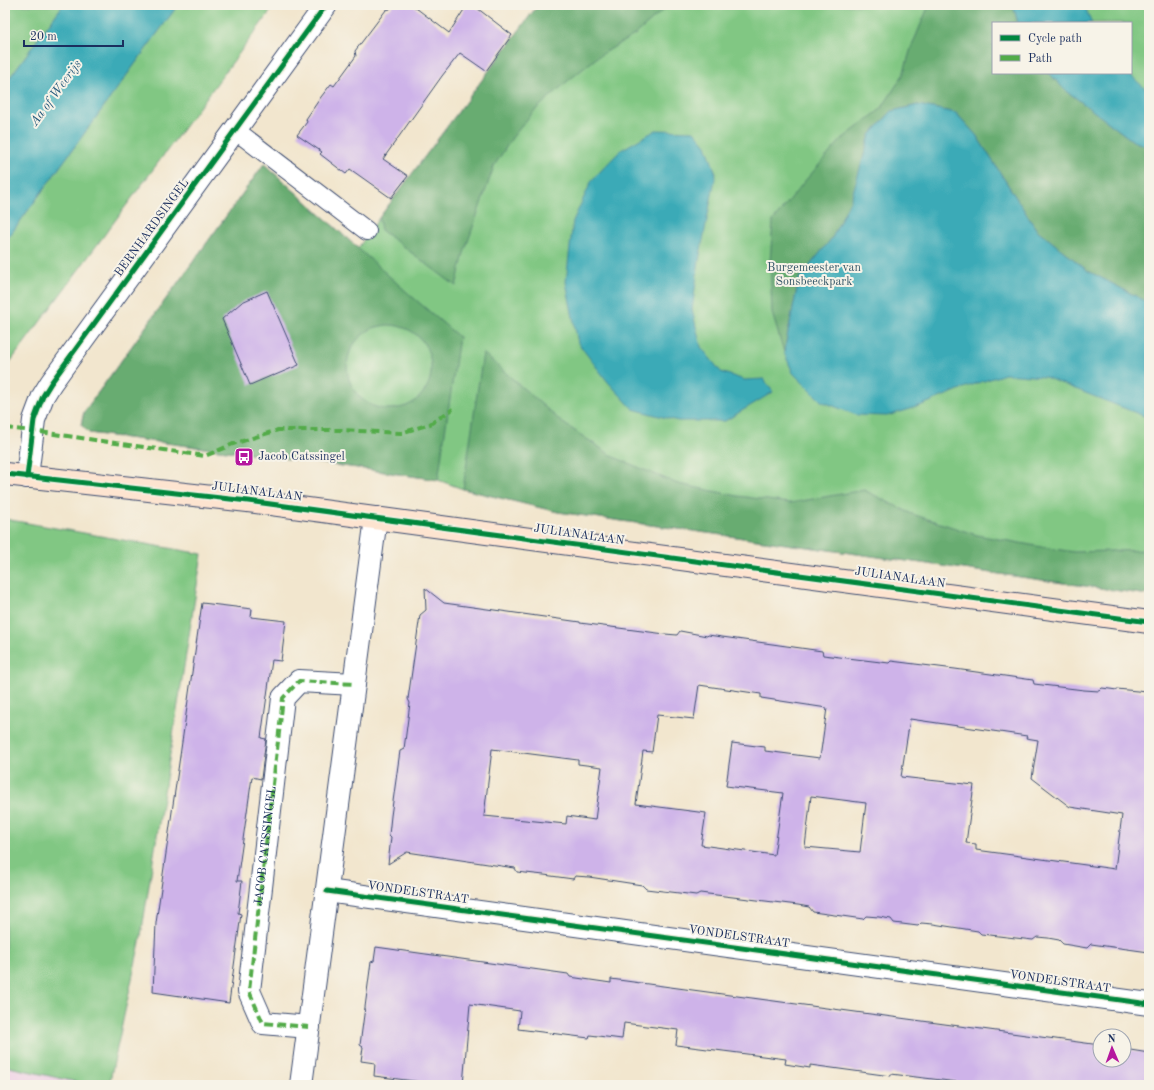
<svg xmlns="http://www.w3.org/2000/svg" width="1154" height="1090" viewBox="0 0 1154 1090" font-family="'Old Standard TT',serif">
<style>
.built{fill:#efd0e6}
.green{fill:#81c783;stroke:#4e7b70;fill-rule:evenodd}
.forest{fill:#68ac71;stroke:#426e68;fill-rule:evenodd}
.water{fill:#3aaab7;stroke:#2a6c8a}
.building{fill:#ceb3e9;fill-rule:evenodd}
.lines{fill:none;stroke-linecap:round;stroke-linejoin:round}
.lane-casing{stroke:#3b4a6f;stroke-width:20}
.street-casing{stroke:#3b4a6f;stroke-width:24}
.secondary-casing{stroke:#3b4a6f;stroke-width:24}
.lane{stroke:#fff;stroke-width:18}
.street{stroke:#fff;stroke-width:22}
.secondary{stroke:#fde4d0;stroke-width:22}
.quiet{stroke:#52ab49;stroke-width:4;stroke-dasharray:8 4;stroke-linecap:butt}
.cycleway-casing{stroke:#f7f3e8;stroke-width:8}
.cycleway{stroke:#00873e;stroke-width:5}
.labels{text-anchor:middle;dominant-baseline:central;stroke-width:4;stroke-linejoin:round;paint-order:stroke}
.street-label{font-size:12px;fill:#1b2f5e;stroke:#f7f3e8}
.park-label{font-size:12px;fill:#345567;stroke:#f7f3e8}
.poi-label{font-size:12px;fill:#1b2f5e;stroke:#f7f3e8;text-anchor:start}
.water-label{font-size:13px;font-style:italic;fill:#265a7d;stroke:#f7f3e8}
</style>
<rect width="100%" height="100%" fill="#f7f3e8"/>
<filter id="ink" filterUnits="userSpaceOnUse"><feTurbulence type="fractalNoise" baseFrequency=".025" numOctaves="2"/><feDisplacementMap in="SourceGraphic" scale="8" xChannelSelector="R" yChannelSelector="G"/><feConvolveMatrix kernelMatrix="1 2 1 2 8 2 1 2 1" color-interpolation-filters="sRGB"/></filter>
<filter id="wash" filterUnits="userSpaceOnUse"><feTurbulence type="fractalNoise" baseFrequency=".012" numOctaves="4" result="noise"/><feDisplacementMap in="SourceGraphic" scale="16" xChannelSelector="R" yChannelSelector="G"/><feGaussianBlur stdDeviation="0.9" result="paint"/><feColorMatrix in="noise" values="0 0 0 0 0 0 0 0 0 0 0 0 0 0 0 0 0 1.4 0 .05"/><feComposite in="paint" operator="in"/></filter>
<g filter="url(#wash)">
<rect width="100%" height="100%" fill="#f2e6ce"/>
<polygon class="built" points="5,1066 90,1085 5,1085"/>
<g class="green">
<polygon points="5,5 63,5 5,84"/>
<polygon points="178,5 275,5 5,369 5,242"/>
<path d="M 538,5 L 1149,5 L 1149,595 L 558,512 L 463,489 L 438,480 L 358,468 L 89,433 L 81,425 L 84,412 L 264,164 L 358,248 L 379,218 ZM 993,23 L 1131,23 L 1131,73 L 993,73 Z"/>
<polygon points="5,519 202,554 140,942 109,1085 90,1085 5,1066"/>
</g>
<g class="forest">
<polygon points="538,5 669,5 636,34 599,56 569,80 533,112 512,138 494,166 464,253 456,286 381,230 379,218"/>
<polygon points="929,5 1013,5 1018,23 993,23 993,73 1049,73 1064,89 1133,141 1149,147 1149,303 1088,271 1036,229 976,135 956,113 918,105 892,111 870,135 852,199 832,238 799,279 784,352 772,313 770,262 773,221 804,182 842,139 881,109 903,75 911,48"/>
<path d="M 264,164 L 408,293 L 459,337 L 438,480 L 358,468 L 89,433 L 81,425 L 84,412 ZM 386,325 C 390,325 396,325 401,327 C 424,333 435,357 430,379 C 427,391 417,402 406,406 C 354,424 323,356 371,329 C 375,327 381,326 386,325 Z"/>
<polygon points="483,353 563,423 614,457 678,484 738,496 790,503 864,490 912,514 977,535 1036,546 1074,552 1149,550 1149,595 558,512 463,489"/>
</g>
<g class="water">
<polygon points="63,5 178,5 5,242 5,84"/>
<polygon points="1013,5 1084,5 1092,23 1018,23"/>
<polygon points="1049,73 1128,73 1149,92 1149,147 1133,141 1064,89"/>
<polygon points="918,105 956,113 976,135 1036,229 1088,271 1149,303 1149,418 1045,377 1005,374 966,387 922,405 887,416 856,415 821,401 793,373 784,352 799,279 832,238 851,199 870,135 892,111"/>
<polygon points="656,130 694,131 706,145 716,174 699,260 692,310 701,347 721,372 744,380 764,379 773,392 725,421 678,421 633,409 608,382 578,343 566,282 573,221 592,180 621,150"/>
</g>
<g id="blocks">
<g class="building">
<polygon points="393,5 412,5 449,33 467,5 473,5 512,35 486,71 460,53 442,76 383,159 408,176 391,198 350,169 346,174 320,154 322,152 297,135 307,122 306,119 321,97 331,84 334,86 356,56 355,51 386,10 390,9"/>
<polygon points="267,291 299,365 273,376 273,375 250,385 222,319 242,302"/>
<path d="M 425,588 L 444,603 L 580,622 L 580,623 L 665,634 L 677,635 L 680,631 L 707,636 L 708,635 L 715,636 L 822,651 L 823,655 L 889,663 L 891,661 L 955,669 L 1033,680 L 1034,684 L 1084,690 L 1099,691 L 1102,688 L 1117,690 L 1117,689 L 1147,692 L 1146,699 L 1149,700 L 1149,849 L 1146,898 L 1149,898 L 1149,952 L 1091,944 L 1087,948 L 1063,944 L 1059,940 L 1048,938 L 1037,937 L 1033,940 L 981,934 L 978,931 L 933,924 L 921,923 L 918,926 L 894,923 L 891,919 L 879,917 L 866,916 L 863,919 L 813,912 L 809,907 L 798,905 L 700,893 L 696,895 L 646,889 L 642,885 L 589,877 L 575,876 L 573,879 L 544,875 L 517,872 L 515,868 L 407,852 L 388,864 L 391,837 L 389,835 L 391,816 L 400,751 L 404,749 L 410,703 L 408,699 L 420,615 L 426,610 ZM 699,685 L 761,694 L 761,698 L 827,708 L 820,758 L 765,751 L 765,747 L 732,743 L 726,786 L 783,793 L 774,855 L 701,845 L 706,813 L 636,804 L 643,751 L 652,752 L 657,715 L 694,719 ZM 910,719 L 1027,736 L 1026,738 L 1038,740 L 1032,778 L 1070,807 L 1122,815 L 1115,869 L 976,850 L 976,844 L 966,843 L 974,785 L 901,777 ZM 492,749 L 578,760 L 578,764 L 602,767 L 595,820 L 567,816 L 566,824 L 484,816 ZM 811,796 L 866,803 L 860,852 L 805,847 Z"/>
<polygon points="202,603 252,609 251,617 286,621 281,661 272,660 261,738 266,739 261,779 252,777 237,881 242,881 238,913 241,914 229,1003 153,992 156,923"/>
<polygon points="376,947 568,974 570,977 611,983 611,979 1100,1045 1100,1060 1124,1060 1124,1049 1149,1053 1149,1085 983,1085 891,1074 891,1076 810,1065 810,1068 785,1064 786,1059 676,1045 678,1030 624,1023 622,1039 590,1035 589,1038 518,1029 520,1011 470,1004 463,1085 422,1085 422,1082 374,1076 375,1063 361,1061 363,1047 360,1045 371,962 374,961"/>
</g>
</g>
</g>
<g filter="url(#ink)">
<use href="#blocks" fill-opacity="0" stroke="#3b4a6f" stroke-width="1"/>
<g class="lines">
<g class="lane-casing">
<polyline id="lane" points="235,130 367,231"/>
</g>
<g class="street-casing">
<g id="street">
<polyline points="27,477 34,420 43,396 51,383 326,5"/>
<polyline points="327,891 1149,1004"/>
<path id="s1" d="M 309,1027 L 263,1023 L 249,991 L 283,698 L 299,681 L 354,684"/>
<polyline points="301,1085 376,518"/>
</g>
</g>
<g class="secondary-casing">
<polyline id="secondary" points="5,474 248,501 1149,622"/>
</g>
<use href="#lane" class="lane"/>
<use href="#street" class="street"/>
<use href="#secondary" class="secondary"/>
<g class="quiet">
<polyline points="5,428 33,431 205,456 233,444 278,430 340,430 401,433 430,424 453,409"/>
<polyline points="309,1027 263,1023 249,991 283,698 299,681 354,684"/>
</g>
<g class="cycleway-casing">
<g id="cycleway">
<polyline points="5,474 248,501 1149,622"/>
<polyline points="27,477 34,420 43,396 51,383 326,5"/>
<polyline points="327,891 1149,1004"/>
</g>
</g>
<use href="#cycleway" class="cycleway"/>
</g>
</g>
<defs>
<g id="bus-square" transform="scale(1)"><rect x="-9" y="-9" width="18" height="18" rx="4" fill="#b5179e" stroke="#f7f3e8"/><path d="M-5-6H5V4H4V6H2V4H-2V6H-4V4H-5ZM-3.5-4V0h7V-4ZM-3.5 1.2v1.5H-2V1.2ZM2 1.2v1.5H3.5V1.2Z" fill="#fff"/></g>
</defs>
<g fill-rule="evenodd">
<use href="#bus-square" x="244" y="457"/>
</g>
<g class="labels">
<g class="street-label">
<text transform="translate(152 228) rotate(-54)">BERNHARDSINGEL</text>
<text transform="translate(257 492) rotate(7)">JULIANALAAN</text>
<text transform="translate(579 535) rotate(8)">JULIANALAAN</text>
<text transform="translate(900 578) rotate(8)">JULIANALAAN</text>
<text stroke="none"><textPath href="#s1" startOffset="227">JACOB CATSSINGEL</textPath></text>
<text transform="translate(418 893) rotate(8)">VONDELSTRAAT</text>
<text transform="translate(739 937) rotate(8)">VONDELSTRAAT</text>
<text transform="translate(1060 982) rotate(8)">VONDELSTRAAT</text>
</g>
<g class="park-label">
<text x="814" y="268">Burgemeester van<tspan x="814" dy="14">Sonsbeeckpark</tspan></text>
</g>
<g class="poi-label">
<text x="258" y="457">Jacob Catssingel</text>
</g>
<g class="water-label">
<text transform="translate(56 93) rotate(-54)">Aa of Weerijs</text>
</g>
</g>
<rect width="1154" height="1090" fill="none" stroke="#f7f3e8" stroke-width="20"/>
<rect x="992" y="22" width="140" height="52" fill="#f7f3e8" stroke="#9fa5b1"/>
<rect x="1000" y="35" width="20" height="6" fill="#00873e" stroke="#9fa5b1"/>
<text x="1028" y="42" font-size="12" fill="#1b2f5e">Cycle path</text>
<rect x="1000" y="55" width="20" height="6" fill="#52ab49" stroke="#9fa5b1"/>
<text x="1028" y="62" font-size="12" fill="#1b2f5e">Path</text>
<g transform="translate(1112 1048) rotate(358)"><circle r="19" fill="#f7f3e8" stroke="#9fa5b1"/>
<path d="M0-3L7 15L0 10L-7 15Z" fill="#b5179e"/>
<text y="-6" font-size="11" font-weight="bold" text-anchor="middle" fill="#1b2f5e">N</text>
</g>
<path d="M24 40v6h99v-6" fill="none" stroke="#1b2f5e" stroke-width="2"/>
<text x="30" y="40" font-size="12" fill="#1b2f5e" stroke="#f7f3e8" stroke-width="3" paint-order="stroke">20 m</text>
</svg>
